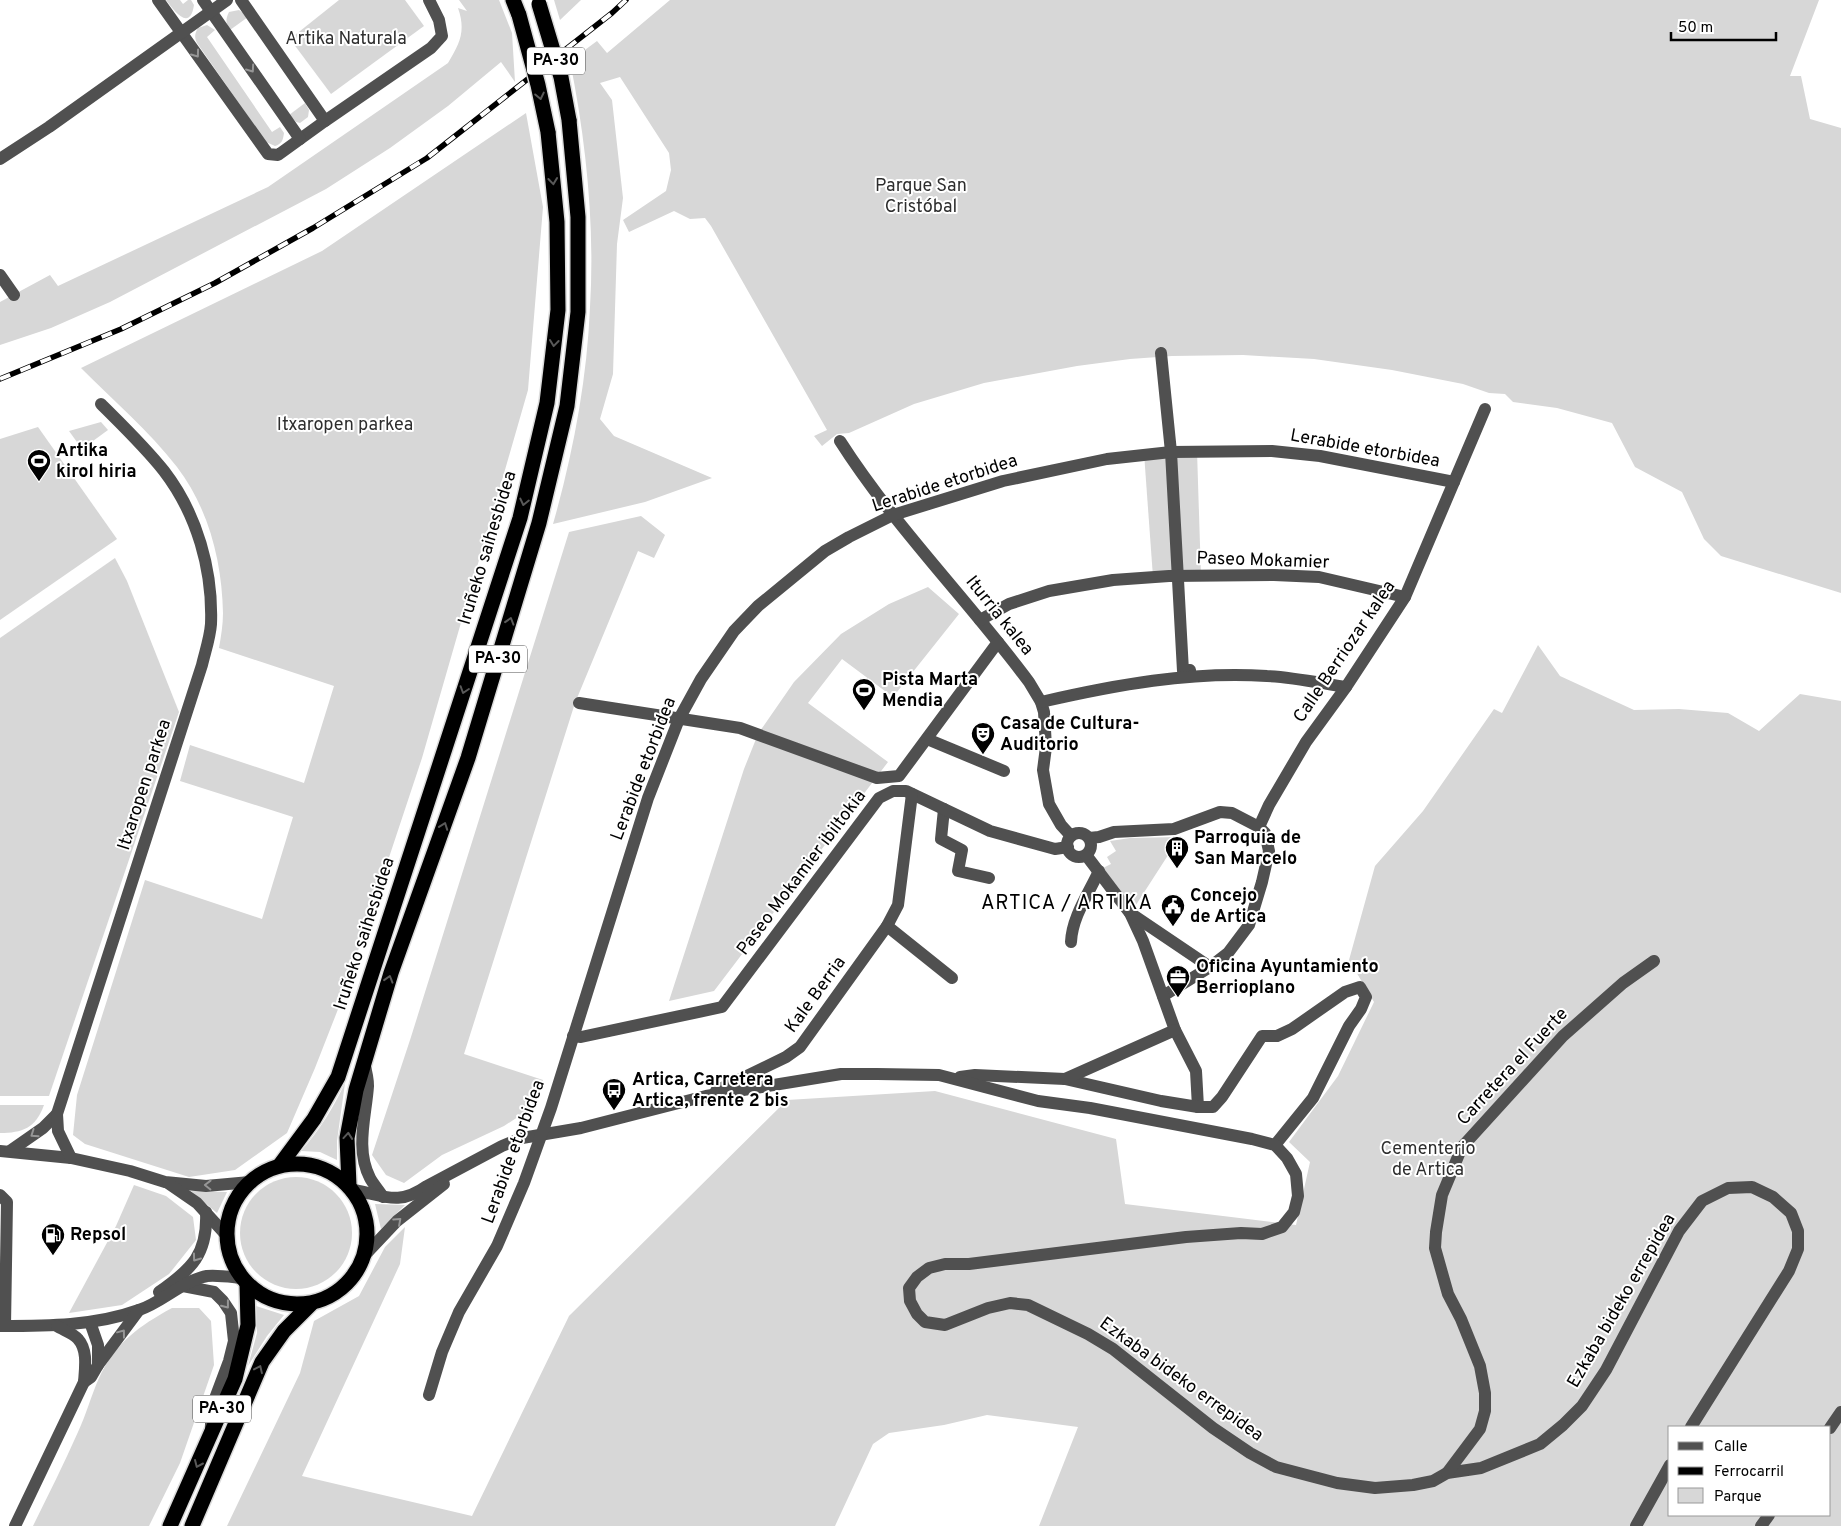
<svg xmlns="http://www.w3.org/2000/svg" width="1841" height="1526" viewBox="0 0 1841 1526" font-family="Overpass,sans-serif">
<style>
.green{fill:#d7d7d7;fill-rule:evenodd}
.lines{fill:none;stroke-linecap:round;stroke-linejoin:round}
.highway-casing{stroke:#dbdbdb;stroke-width:18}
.minor{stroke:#505050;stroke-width:12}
.highway{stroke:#000;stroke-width:15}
.rail-casing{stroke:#000;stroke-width:5.5}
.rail{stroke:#fff;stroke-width:4;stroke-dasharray:11;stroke-linecap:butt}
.highway-bridge-casing{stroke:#dbdbdb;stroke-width:18;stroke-linecap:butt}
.highway-bridge{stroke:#000;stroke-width:15}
.oneway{stroke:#969696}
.oneway2{stroke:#595959}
.labels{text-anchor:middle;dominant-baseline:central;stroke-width:4;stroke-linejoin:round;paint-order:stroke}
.shield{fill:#fff;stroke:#4c4c4c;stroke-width:1}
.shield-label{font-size:16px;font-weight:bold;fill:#000}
.park-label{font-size:18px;fill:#2e2e2e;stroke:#fff}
.street-label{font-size:18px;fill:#000;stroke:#fff}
.poi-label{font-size:18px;font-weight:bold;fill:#000;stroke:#fff;text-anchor:start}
.quarter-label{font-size:20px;letter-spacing:1px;fill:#000;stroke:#fff}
</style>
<rect width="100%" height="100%" fill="#fff"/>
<g class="green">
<path d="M 166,0 L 180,0 L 183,4 L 188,0 L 191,0 L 194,5 C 190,32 174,11 166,0 Z"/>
<polygon points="339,0 405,0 424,26 331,94 290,39"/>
<path d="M 459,0 L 499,0 L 512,33 L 515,82 L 501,62 L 448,106 L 390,148 L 326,189 L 110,302 L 51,328 L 0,345 L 0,302 L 50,275 L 58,286 L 268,187 L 448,63 C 460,43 466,31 458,8 L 467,11 Z"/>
<polygon points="554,0 581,0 560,20"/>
<path d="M 670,0 L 1819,0 L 1790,76 L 1801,76 L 1810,119 L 1841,128 L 1841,593 L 1721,556 L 1704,539 L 1682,492 L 1635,467 L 1612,423 L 1557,408 L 1513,402 L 1505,394 L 1489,393 L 1463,384 L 1392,370 L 1314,359 L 1243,355 L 1172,356 L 1130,359 L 1077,366 L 984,383 L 914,404 L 849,433 L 837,434 L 822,446 L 814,436 L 827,430 L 711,226 L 705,218 L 690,219 L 674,211 L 629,232 L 623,220 L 666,191 L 671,170 L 669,153 L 620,77 L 600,83 L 612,100 L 623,198 L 617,244 L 613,374 L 600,419 L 614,436 L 712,478 L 645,502 L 553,524 C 573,454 587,380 590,307 C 595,225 586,141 570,61 L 597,41 L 607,53 Z"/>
<path d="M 239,10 L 248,17 L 230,30 C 226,23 225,20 229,12 Z"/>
<path d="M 207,25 L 215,30 L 207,37 L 272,132 L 280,127 L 284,133 C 283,140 282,144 275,146 L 266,142 L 197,43 C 194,37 195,33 198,28 Z"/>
<polygon points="305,103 309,110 308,117 300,123 296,122 289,115"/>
<path d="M 526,113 L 543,207 L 528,390 L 422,758 L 342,999 L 315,1068 L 287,1133 L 235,1170 L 189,1177 L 85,1144 L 73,1135 L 77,1095 L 145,880 L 262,919 L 293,817 L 180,781 L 190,745 L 304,783 L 334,686 L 219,648 C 221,636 223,625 223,613 C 222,562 209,509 177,467 C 149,431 113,400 81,368 L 322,251 Z"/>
<polygon points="101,422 108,430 82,449 69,431"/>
<polygon points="38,427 117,539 0,620 0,439"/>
<polygon points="1197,451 1201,576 1153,577 1144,453"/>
<polygon points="641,516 665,535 654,558 638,551 575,703 464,1054 543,1080 524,1113 504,1126 442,1155 404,1183 386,1175 372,1155 411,1037 569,532"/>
<polygon points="115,558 127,581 179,712 49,1096 0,1096 0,638"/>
<polygon points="928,587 959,614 893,697 842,659 808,703 888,762 714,991 669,1001 744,769 758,734 794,682 841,634 889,604"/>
<path d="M 1538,645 L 1560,676 L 1634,710 L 1679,709 L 1728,713 L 1759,731 L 1800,694 L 1841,701 L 1841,1526 L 1039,1526 L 1078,1427 L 987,1415 L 944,1425 L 889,1433 L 873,1444 L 835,1526 L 227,1526 L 300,1373 L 314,1321 L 359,1296 L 385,1247 L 405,1227 L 400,1264 L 302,1476 L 472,1516 L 569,1316 L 787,1100 L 935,1091 L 1116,1139 L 1125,1204 L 1296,1225 L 1310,1162 L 1289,1142 L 1338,1076 L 1374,1002 L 1349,960 L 1375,866 L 1423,811 L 1494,709 L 1502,713 ZM 1670,1427 L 1830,1427 L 1830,1515 L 1670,1515 Z"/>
<polygon points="1176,837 1172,849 1134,908 1103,868 1111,864 1107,857 1116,851 1110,841 1130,838"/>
<path d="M 345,1083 L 337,1141 L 337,1160 L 320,1152 L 301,1151 C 320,1130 333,1108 345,1083 Z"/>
<path d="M 0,1105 L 44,1105 C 36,1128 22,1133 0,1133 Z"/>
<circle cx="296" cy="1233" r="56"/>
<polygon points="134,1185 166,1196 193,1217 196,1240 169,1274 122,1305 69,1313 116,1226"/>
<polygon points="191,1191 227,1192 217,1213"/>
<polygon points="375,1204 405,1205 381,1229"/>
<polygon points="256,1306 284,1315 267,1336 248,1366 257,1333"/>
<path d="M 172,1308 L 199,1308 L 211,1321 L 214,1365 L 180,1463 L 149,1526 L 33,1526 C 48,1495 64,1464 78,1432 C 86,1415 91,1396 99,1378 C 115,1343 139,1326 172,1308 Z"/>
</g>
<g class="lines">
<g class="highway-casing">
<g id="highway">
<polyline points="513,0 519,15"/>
<circle cx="297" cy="1234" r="70"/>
<polyline points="280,1165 314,1119 338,1077 520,518 547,403 558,310 557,222 548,132"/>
<polyline points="349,1185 347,1138 356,1090 391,973 468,758 539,523 567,406 578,312 578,217 569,120"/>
<polyline points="170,1526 235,1379 248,1325 247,1285"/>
<polyline points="192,1526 262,1362 284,1331 311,1304"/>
</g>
</g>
<g class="minor">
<polyline points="158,0 268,154 278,155 325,121 431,48 442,36 439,20 429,0"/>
<polyline points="203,0 300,139"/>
<polyline points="241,0 325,121"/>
<polyline points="0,159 49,127 227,0"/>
<polyline points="0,275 14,295"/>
<polyline points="1161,353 1171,452 1183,671 1190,670 1190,676"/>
<path d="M 840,441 C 895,527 968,600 1029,682 L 1041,702 L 1044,712 L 1046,747 L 1043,770 L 1049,804 L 1061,825 L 1071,836"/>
<polyline points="980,620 1009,604 1049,591 1113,580 1169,576 1274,575 1319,577 1405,597"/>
<path d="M 1041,702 C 1115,685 1190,671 1267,676 C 1293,677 1320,683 1346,687"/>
<polyline points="579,703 740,728 877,778 899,776 998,642"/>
<polyline points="927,739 1004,771"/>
<polyline points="944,809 941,839 962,850 958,871 989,878"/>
<polyline points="1259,827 1269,805 1306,742 1346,687 1405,597 1485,409"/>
<circle cx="1079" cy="845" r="12"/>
<polyline points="1089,838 1099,837 1114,832 1174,829 1220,812 1232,813 1259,827 1265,833 1269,851 1262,882 1249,925 1228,953 1210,967 1163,996"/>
<polyline points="1086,855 1130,913 1143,941 1175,1030 1196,1071 1198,1107"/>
<polyline points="1130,913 1210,967"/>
<polyline points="887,926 952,978"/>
<path d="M 1071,942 C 1072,917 1089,893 1099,871"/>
<polyline points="573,1036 581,1037 722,1007 879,798 893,791 906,791 990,831 1055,849 1068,847"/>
<path d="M 364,1063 C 366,1070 368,1078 368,1086 C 366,1116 355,1149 370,1178 C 373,1184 379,1190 383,1197"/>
<polyline points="960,1077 975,1075 1065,1079 1161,1101 1198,1107 1213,1107 1222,1097 1262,1036 1277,1036 1292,1029 1345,992 1360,987 1366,997 1361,1009 1349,1026 1313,1098 1275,1145"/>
<polyline points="1065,1079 1175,1030"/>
<polyline points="716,1091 786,1057 800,1047 887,926 898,905 912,794"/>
<polyline points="0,1151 71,1158 130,1171 165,1182 206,1186 250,1182"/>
<polyline points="10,1151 43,1128 57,1114"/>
<path d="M 71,1158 L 58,1131 L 57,1114 L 202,665 C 205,652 210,638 211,624 C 213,570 197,514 164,471 C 145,447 122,425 101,404"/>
<polyline points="168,1183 197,1203 227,1236"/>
<path d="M 354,1190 C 385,1196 399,1206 427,1186 L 502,1146 L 522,1138 L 581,1128 L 706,1096 L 841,1074 L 877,1074 L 939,1075 L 1038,1101 L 1090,1108 L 1252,1139 L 1275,1145 L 1287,1158 L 1296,1174 L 1298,1196 L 1294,1212 L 1282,1227 L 1262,1234 L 1241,1233 L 1186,1237 L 969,1264 L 945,1264 L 929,1268 L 917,1277 L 909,1288 L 910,1301 L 917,1314 L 925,1322 L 945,1325 L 988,1308 L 1010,1303 L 1028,1305 L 1088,1334 L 1113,1349 L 1213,1428 L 1250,1453 L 1276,1467 L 1337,1483 L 1375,1488 L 1413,1485 L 1433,1481 L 1447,1473 L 1481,1468 L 1540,1444 L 1563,1425 L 1582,1406 L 1606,1370 L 1679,1231 L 1702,1201 L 1728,1188 L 1752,1187 L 1773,1197 L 1791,1213 L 1798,1231 L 1798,1249 L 1789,1271 L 1691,1427"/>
<polyline points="0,1195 7,1202 5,1326"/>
<polyline points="364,1256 397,1221 444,1184"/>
<polyline points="183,1286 214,1292 223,1301 231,1313 234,1341 229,1361 211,1409 211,1430"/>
<path d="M 159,1292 C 192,1269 208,1254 206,1212"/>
<polyline points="90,1322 98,1345 98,1365"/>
<path d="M 0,1326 C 47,1326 95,1326 139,1310 C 163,1302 182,1281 207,1276 C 218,1275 231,1277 241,1278"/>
<polyline points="84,1382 91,1377 98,1365 139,1310"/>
<polyline points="429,1395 442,1352 459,1312 497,1246 524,1183 551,1108 648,798 679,719 701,679 734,631 758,606 825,551 849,537 893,515 1003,481 1107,459 1171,452 1272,451 1320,456 1454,482"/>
<polyline points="1830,1428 1841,1412"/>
<polyline points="1447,1473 1480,1429 1485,1411 1485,1393 1480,1366 1461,1319 1448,1294 1435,1248 1436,1232 1442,1195 1462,1147 1563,1036 1623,983 1654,961"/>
<path d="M 15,1526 L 84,1382 C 85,1368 88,1350 78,1339 C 73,1333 63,1330 57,1326"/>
<polyline points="1636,1526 1670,1465"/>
<polyline points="1761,1526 1769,1515"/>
</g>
<use href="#highway" class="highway"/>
<g class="rail-casing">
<polyline id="rail" points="0,379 121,329 215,283 313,228 427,158 612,13 626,0"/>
</g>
<use href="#rail" class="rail"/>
<g class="highway-bridge-casing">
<g id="highway-bridge">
<polyline points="539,4 561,77 569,120"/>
<polyline points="519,15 538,85 548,132"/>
</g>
</g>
<use href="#highway-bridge" class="highway-bridge"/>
</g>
<defs><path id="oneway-chevron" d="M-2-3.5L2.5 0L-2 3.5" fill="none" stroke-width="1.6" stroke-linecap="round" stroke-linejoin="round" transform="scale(1.25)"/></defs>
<g class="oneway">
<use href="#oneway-chevron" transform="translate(196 54) rotate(54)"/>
<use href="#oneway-chevron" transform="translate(251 69) rotate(55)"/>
<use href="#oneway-chevron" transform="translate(34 1134) rotate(145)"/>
<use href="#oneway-chevron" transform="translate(208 1185) rotate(-179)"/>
<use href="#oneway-chevron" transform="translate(398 1221) rotate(-42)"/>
<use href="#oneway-chevron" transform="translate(196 1258) rotate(126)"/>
<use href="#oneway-chevron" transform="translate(226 1305) rotate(52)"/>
<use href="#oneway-chevron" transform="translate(122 1333) rotate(-53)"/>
</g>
<g class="oneway2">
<use href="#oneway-chevron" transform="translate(540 96) rotate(78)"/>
<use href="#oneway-chevron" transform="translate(553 181) rotate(84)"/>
<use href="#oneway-chevron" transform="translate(554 343) rotate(97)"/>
<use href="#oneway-chevron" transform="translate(524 502) rotate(103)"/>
<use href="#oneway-chevron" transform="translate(510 621) rotate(-73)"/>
<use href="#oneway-chevron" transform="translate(464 690) rotate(108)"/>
<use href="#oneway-chevron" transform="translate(444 826) rotate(-70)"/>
<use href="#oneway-chevron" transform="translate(389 979) rotate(-73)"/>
<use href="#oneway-chevron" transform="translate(348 1136) rotate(-85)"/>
<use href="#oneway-chevron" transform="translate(259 1369) rotate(-65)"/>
<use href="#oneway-chevron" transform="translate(198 1464) rotate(114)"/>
</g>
<defs>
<g id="stadium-pin" transform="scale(1.25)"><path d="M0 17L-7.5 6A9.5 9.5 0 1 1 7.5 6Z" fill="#000" stroke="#fff"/><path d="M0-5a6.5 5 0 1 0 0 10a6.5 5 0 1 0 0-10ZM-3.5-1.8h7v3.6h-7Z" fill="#fff"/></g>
<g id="theatre-pin" transform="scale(1.25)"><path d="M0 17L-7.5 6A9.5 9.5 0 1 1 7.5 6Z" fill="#000" stroke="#fff"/><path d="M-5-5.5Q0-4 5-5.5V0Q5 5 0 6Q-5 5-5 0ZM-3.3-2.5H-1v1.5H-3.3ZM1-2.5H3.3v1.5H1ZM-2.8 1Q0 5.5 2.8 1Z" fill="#fff"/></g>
<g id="building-pin" transform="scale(1.25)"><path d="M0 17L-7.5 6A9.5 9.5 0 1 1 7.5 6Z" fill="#000" stroke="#fff"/><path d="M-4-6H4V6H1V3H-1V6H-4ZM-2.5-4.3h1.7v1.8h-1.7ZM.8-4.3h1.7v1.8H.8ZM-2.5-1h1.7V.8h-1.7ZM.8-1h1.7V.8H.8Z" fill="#fff"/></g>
<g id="civic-pin" transform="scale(1.25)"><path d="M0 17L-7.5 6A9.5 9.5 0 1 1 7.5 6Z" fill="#000" stroke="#fff"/><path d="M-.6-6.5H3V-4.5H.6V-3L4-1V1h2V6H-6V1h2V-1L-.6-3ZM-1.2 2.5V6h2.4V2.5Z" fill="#fff"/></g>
<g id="office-pin" transform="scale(1.25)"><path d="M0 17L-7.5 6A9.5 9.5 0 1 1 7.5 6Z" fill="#000" stroke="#fff"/><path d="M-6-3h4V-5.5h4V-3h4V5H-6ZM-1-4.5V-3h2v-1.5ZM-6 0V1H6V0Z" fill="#fff"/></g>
<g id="bus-pin" transform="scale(1.25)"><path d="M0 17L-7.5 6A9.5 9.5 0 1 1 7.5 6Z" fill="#000" stroke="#fff"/><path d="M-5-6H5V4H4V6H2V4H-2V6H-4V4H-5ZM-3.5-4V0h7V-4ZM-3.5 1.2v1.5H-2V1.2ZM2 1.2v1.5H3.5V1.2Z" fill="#fff"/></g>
<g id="fuel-pin" transform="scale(1.25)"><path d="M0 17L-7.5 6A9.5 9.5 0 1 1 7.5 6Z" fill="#000" stroke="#fff"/><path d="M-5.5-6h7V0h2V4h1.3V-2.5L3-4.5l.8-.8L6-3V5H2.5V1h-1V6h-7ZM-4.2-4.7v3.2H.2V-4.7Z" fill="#fff"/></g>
</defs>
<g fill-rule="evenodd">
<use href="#stadium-pin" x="39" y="461"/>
<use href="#stadium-pin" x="864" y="690"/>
<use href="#theatre-pin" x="983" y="734"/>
<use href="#building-pin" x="1177" y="848"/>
<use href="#civic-pin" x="1173" y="906"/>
<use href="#office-pin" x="1178" y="977"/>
<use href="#bus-pin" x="614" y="1090"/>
<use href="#fuel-pin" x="53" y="1235"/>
</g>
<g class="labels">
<g class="shield">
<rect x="527" y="47.5" width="58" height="27" rx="4"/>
<rect x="469" y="645.5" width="58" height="27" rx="4"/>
<rect x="193" y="1395.5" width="58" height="27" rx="4"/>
</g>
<g class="shield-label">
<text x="556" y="61">PA-30</text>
<text x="498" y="659">PA-30</text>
<text x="222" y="1409">PA-30</text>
</g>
<g class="park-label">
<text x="346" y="39">Artika Naturala</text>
<text x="921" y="186">Parque San<tspan x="921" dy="21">Cristóbal</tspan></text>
<text x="345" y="425">Itxaropen parkea</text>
<text x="1428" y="1149">Cementerio<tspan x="1428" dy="21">de Artica</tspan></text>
</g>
<g class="street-label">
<text transform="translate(1365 449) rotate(10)">Lerabide etorbidea</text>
<text transform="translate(945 484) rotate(-18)">Lerabide etorbidea</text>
<text transform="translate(488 548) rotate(-73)">Iruñeko saihesbidea</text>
<text transform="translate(1263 561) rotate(2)">Paseo Mokamier</text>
<text transform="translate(999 616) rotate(51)">Iturria kalea</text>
<text transform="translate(1345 652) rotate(-56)">Calle Berriozar kalea</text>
<text transform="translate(644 769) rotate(-69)">Lerabide etorbidea</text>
<text transform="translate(145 785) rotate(-72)">Itxaropen parkea</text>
<text transform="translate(802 873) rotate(-53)">Paseo Mokamier ibiltokia</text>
<text transform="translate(365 934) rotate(-72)">Iruñeko saihesbidea</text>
<text transform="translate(816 995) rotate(-54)">Kale Berria</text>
<text transform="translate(1513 1067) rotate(-47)">Carretera el Fuerte</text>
<text transform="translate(514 1152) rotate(-70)">Lerabide etorbidea</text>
<text transform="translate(1622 1301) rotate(-60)">Ezkaba bideko errepidea</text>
<text transform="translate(1181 1380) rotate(36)">Ezkaba bideko errepidea</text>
</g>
<g class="poi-label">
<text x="56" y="451">Artika<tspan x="56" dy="21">kirol hiria</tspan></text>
<text x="882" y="680">Pista Marta<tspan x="882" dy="21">Mendia</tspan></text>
<text x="1000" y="724">Casa de Cultura-<tspan x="1000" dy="21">Auditorio</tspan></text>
<text x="1194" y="838">Parroquia de<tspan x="1194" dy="21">San Marcelo</tspan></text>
<text x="1190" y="896">Concejo<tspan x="1190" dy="21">de Artica</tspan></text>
<text x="1196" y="967">Oficina Ayuntamiento<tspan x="1196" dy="21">Berrioplano</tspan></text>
<text x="632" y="1080">Artica, Carretera<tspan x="632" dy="21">Artica, frente 2 bis</tspan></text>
<text x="70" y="1235">Repsol</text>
</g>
<g class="quarter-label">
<text x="1067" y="904">ARTICA / ARTIKA</text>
</g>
</g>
<rect x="1668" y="1426" width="162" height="90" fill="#ffffff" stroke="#999999"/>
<rect x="1678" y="1442" width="25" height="8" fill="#505050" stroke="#999999"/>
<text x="1714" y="1451" font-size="15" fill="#000000">Calle</text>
<rect x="1678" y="1467" width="25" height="8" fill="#000000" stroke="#999999"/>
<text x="1714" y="1476" font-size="15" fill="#000000">Ferrocarril</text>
<rect x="1678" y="1488" width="25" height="15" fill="#d7d7d7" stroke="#999999"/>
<text x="1714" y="1501" font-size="15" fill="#000000">Parque</text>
<path d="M1671 32v8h105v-8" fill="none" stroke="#000000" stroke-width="2.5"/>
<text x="1678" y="32" font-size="15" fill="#000000" stroke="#ffffff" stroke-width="4" paint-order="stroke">50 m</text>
</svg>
